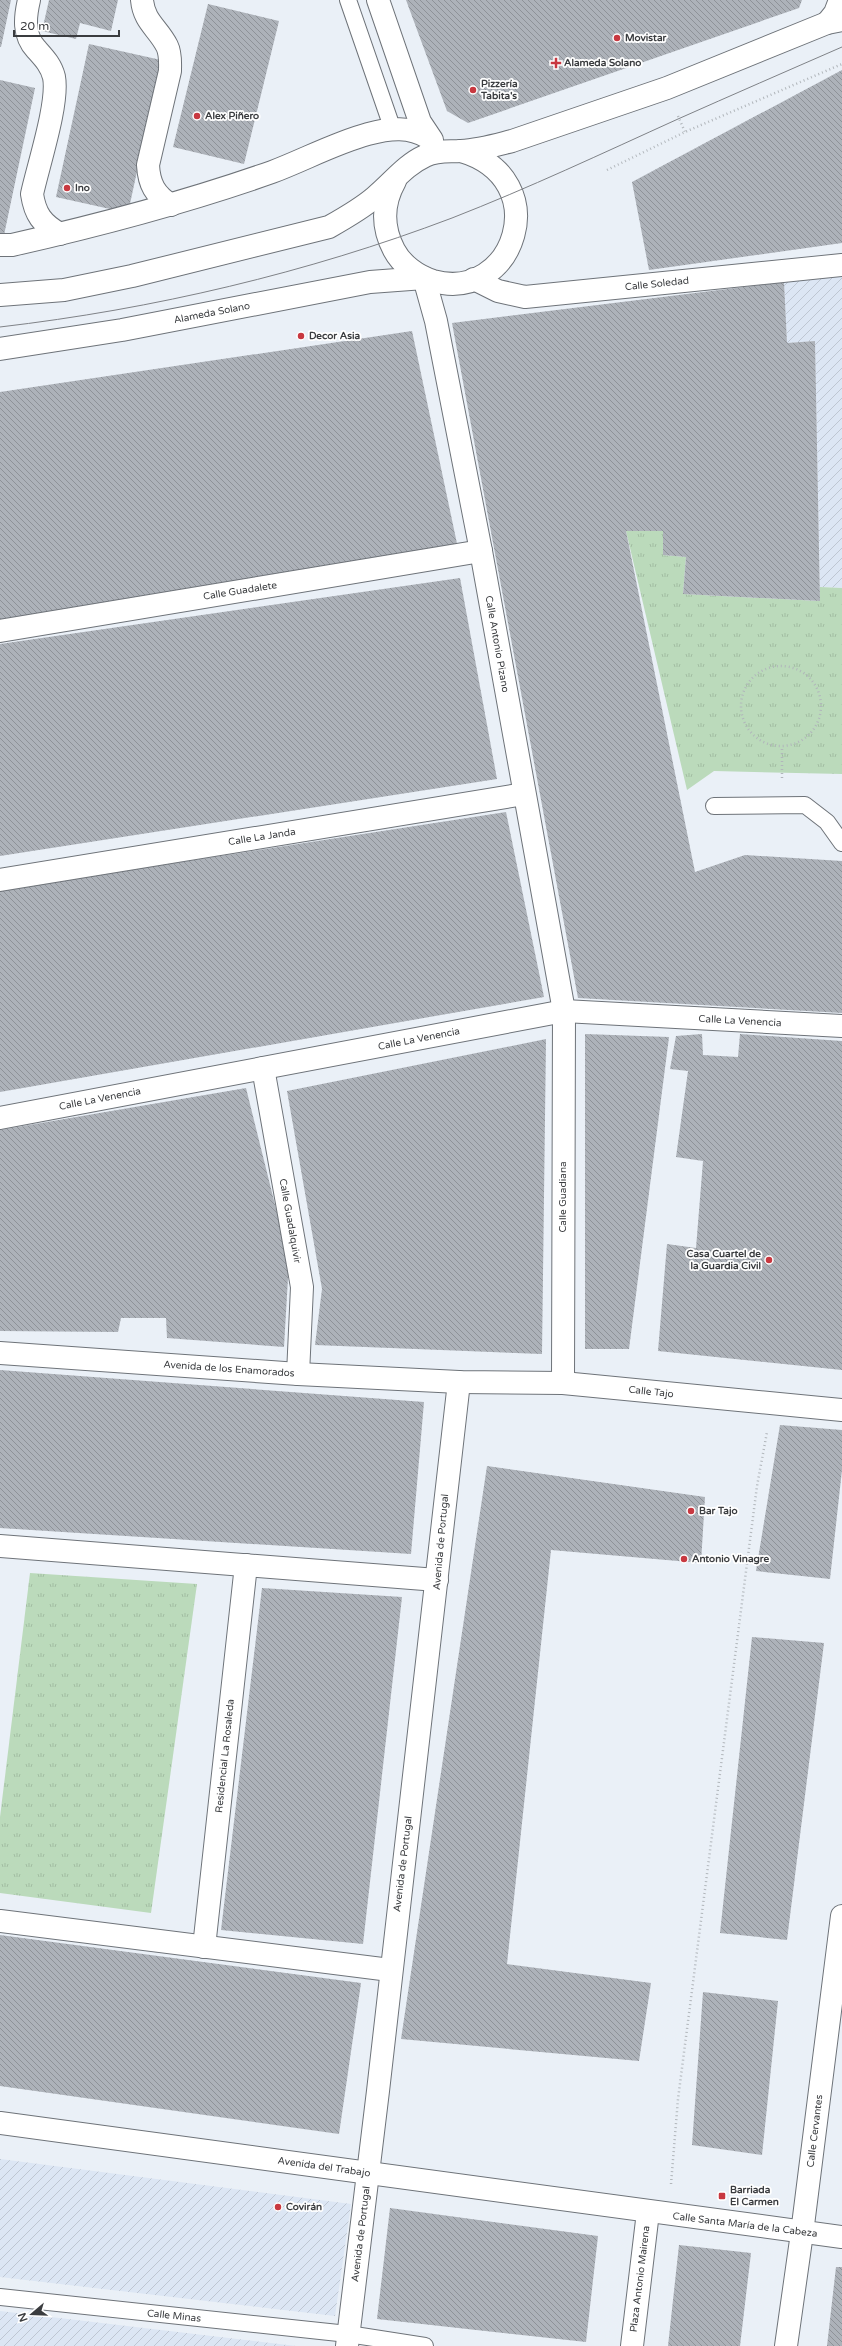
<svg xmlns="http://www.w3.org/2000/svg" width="842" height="2346" viewBox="0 0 842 2346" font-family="'Varela Round',sans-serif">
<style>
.industrial{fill:url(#industrial-furrows)}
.park{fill:url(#park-tufts)}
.building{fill:url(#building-back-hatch)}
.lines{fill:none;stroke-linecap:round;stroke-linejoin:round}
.lane-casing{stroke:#6e7379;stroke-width:18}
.street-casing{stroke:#6e7379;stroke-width:24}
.secondary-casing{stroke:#6e7379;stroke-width:24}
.path{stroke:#b1b6bb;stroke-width:2.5;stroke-dasharray:1 3;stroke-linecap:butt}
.lane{stroke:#fff;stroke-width:16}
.street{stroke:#fff;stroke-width:22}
.secondary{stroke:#fff;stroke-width:22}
.tram{stroke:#7f8287;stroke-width:1}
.poi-dot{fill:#c83840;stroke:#fff;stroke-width:1.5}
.labels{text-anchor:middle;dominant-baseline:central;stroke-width:3.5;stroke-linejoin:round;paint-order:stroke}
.poi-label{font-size:10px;font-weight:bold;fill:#3a3c3f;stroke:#fff;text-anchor:start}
.street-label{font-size:10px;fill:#3a3c3f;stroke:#fff}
</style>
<defs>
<pattern id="industrial-furrows" width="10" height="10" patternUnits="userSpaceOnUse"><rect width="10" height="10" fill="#dce6f4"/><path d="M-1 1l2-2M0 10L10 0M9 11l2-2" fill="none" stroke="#bec6d2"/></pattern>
<pattern id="park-tufts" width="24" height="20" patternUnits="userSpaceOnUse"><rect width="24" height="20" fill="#bbdabb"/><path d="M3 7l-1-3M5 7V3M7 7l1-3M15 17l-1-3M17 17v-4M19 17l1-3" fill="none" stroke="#a2bca2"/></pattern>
<pattern id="building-back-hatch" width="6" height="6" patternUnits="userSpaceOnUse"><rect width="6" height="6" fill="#adb2b9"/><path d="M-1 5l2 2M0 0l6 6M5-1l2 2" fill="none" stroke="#8e9298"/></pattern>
</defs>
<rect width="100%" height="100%" fill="#eaf0f7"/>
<g class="industrial">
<polygon points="842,276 842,588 820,587 815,341 787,343 784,282"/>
<polygon points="0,2159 351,2204 335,2316 0,2277"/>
<polygon points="0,2311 296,2346 0,2346"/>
</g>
<g class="park">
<polygon points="626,531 663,531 663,555 686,557 683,594 819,601 820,587 842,588 842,774 714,771 687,790"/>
<polygon points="30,1573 197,1584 151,1913 0,1893 0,1817"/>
</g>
<g class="building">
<polygon points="0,0 11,0 1,47 0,47"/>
<polygon points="49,0 118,0 111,31 80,23 76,39 42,31"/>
<polygon points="406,0 802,0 799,8 468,123 447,111"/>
<polygon points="208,4 279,21 244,164 173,147"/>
<polygon points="89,44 161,60 128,213 56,197"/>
<polygon points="842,70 842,243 649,270 632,182"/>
<polygon points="0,80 35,88 4,235 0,234"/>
<polygon points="784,282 787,343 815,341 820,601 683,594 686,557 663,555 663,531 626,531 695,872 745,855 842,861 842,1013 578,998 452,323"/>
<polygon points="412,331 459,553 0,620 0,392"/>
<polygon points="460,578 497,779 0,856 0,644"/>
<polygon points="506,812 544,997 0,1092 0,890"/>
<polygon points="585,1034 669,1037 629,1349 585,1349"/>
<polygon points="702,1034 703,1055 738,1057 740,1034 842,1041 842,1370 658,1351 667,1244 696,1248 703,1161 676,1157 688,1071 670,1069 676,1036"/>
<polygon points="546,1039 542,1354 315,1345 322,1289 287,1091"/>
<polygon points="246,1088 289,1261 284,1347 167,1338 166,1318 121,1318 118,1332 0,1331 0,1130"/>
<polygon points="0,1370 424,1402 411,1554 0,1528"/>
<polygon points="780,1425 842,1430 842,1470 830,1579 756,1571"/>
<polygon points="487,1466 705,1497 701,1563 551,1550 507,1964 651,1983 639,2061 401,2039"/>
<polygon points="262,1588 402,1597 363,1944 221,1930"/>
<polygon points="752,1637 824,1643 787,1940 720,1933"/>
<polygon points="0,1935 361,1983 339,2134 0,2086"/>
<polygon points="703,1992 778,2001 762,2155 692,2145"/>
<polygon points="390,2208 598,2236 586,2342 377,2319"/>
<polygon points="679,2245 751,2253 740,2346 668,2346"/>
<polygon points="836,2267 842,2267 842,2346 827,2346"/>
</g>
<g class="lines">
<g class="lane-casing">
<g id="lane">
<polyline points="348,0 393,130"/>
<polyline points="714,806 805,805 827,822 842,843"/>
<polyline points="0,2297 348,2334 425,2346"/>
</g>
</g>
<g class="street-casing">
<g id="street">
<path d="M 29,0 C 25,17 23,35 36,49 C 44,58 51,65 54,77 C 59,103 38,166 32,194 C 35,214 42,224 60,234"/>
<path d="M 142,0 C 144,22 158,28 167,46 C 171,54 170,63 170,71 L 148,165 C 149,184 155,195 171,205"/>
<polyline points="378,0 420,122 432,140"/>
<polyline points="827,23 835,13 840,0"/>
<path d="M 0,245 L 12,245 C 100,225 187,202 272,172 C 304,160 335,143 368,134 C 390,128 410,126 429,138"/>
<polyline points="424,278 436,321 481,551 564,1011 563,1383"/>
<polyline points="0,631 481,551"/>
<polyline points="0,880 524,794"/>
<polyline points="263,1068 302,1287 298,1374"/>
<polyline points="0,1118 564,1011 842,1026"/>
<polyline points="0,1353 298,1374 459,1382 563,1383 842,1410"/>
<polyline points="0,1546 437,1580"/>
<polyline points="0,1921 390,1970"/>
<polyline points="204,1947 246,1565"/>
<polyline points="347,2346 378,2091 459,1382"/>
<polyline points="632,2346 648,2212"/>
<polyline points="786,2346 802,2233 842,1916"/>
</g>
</g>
<g class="secondary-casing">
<g id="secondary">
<path d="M 395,181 C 382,204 382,227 394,250 C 402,265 417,276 433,281 C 514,304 557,179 461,151"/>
<polyline points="474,279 498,291 525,297 842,265"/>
<path d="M 0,295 L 64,290 L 132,276 L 329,227 C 345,218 361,209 375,197 C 392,183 405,165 425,156 C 437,150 449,152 461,151 C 479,150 496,145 512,141 L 667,88 L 827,23 L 842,20"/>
<polyline points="0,349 122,330 370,282 424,278"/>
<polyline points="0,2123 842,2237"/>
</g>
</g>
<g class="path">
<polyline points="678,116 685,132"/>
<polyline points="607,170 685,132 842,64"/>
<circle cx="781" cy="706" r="40"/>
<polyline points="782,778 782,747"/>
<polyline points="671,2184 678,2099 757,1486 767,1432"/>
</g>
<use href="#lane" class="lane"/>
<use href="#street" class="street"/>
<use href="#secondary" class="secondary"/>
<path class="tram" d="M 0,327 C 154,309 307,273 452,218 C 529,188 603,153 678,119 C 732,95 787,71 842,47"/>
</g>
<g class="poi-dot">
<circle cx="617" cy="38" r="4"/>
<path d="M554 57h4v4h4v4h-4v4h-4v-4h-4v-4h4z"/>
<circle cx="473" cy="90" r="4"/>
<circle cx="197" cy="116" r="4"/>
<circle cx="67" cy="188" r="4"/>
<circle cx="301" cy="336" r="4"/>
<circle cx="769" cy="1260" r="4"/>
<circle cx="691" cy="1511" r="4"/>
<circle cx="684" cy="1559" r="4"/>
<rect x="718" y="2192" width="8" height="8" rx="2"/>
<circle cx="278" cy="2207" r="4"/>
</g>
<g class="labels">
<g class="poi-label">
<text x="625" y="38">Movistar</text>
<text x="564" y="63">Alameda Solano</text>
<text x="481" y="84">Pizzería<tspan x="481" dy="12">Tabita's</tspan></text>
<text x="205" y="116">Alex Piñero</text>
<text x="75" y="188">Ino</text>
<text x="309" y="336">Decor Asia</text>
<text x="761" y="1254" text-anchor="end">Casa Cuartel de<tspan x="761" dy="12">la Guardia Civil</tspan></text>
<text x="699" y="1511">Bar Tajo</text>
<text x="692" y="1559">Antonio Vinagre</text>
<text x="730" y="2190">Barriada<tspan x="730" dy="12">El Carmen</tspan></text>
<text x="286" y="2207">Covirán</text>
</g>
<g class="street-label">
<text transform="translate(657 284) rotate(-6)">Calle Soledad</text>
<text transform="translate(212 313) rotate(-11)">Alameda Solano</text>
<text transform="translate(240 591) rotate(-9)">Calle Guadalete</text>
<text transform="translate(497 644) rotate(80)">Calle Antonio Pizano</text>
<text transform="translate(262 837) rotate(-9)">Calle La Janda</text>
<text transform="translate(740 1021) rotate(3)">Calle La Venencia</text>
<text transform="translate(419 1039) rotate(-11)">Calle La Venencia</text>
<text transform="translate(100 1099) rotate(-11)">Calle La Venencia</text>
<text transform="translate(563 1197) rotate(-90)">Calle Guadiana</text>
<text transform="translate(290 1221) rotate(80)">Calle Guadalquivir</text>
<text transform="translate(229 1369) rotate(4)">Avenida de los Enamorados</text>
<text transform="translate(651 1392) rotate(6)">Calle Tajo</text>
<text transform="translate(441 1542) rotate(-85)">Avenida de Portugal</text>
<text transform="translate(225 1756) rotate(-84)">Residencial La Rosaleda</text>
<text transform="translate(403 1864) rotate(-83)">Avenida de Portugal</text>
<text transform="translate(815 2131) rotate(-83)">Calle Cervantes</text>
<text transform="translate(324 2167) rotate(8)">Avenida del Trabajo</text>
<text transform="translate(745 2225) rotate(7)">Calle Santa María de la Cabeza</text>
<text transform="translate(361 2234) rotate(-83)">Avenida de Portugal</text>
<text transform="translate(640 2279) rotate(-83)">Plaza Antonio Mairena</text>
<text transform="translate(174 2316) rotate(6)">Calle Minas</text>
</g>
</g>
<g transform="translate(32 2314) rotate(251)" stroke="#ffffff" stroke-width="3" paint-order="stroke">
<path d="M0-3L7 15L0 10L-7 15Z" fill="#3a3c3f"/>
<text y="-6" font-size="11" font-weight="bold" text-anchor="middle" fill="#3a3c3f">N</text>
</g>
<path d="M14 30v6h105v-6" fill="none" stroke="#3a3c3f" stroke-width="2"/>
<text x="20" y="30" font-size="12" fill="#3a3c3f" stroke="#ffffff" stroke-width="3" paint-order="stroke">20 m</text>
</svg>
